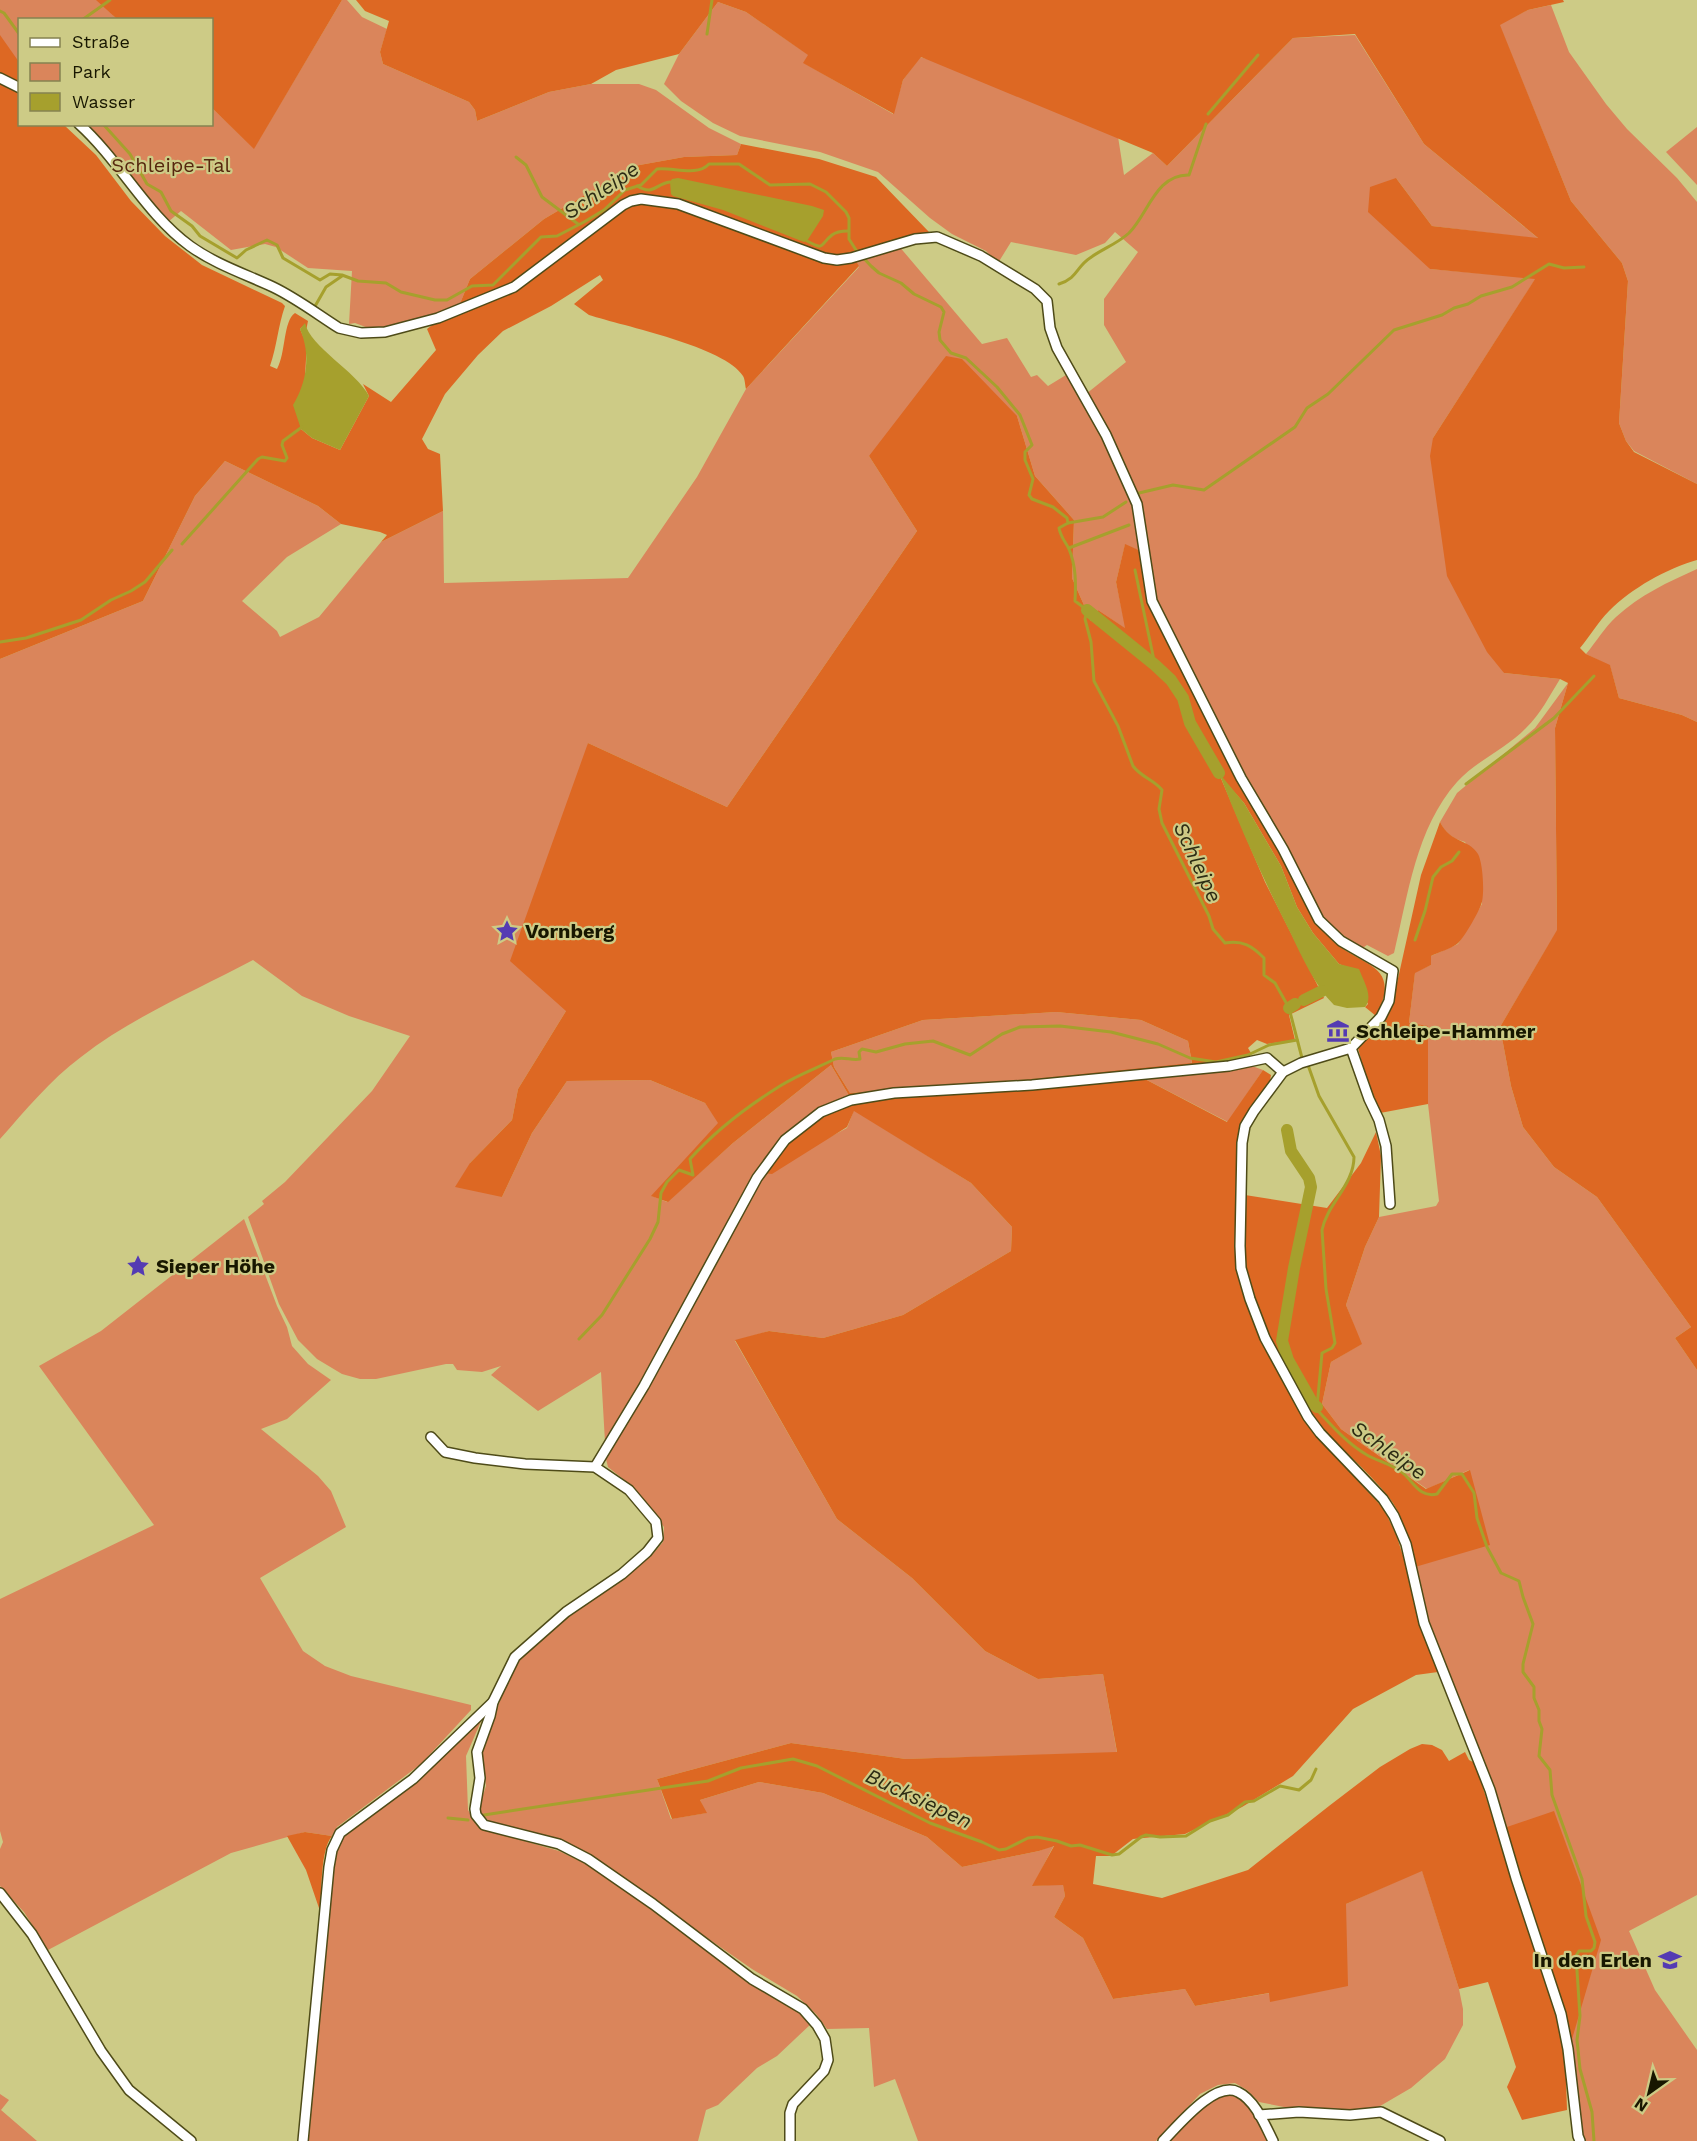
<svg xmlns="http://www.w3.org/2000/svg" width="1697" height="2141" viewBox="0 0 1697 2141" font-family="'Work Sans',sans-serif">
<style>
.green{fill:#da855b}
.forest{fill:#dd6823;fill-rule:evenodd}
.water{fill:#a6a02d}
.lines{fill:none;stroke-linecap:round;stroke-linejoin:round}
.stream{stroke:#a6a02d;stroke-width:3}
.canal{stroke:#a6a02d;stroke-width:12}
.street-casing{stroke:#4e4b18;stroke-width:12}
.street{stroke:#fff;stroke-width:9}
.labels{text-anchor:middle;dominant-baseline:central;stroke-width:4.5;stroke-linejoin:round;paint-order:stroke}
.park-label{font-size:20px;fill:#56270e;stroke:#cdcb86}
.poi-label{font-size:20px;font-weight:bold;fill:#181700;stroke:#cdcb86;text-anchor:start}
.water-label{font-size:21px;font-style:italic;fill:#2d2c14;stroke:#cdcb86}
</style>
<rect width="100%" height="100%" fill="#cdcb86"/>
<g class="green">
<polygon points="0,0 121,0 113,15 117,19 20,20 19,85 0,77"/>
<polygon points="342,0 347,0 362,17 387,29 380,52 383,64 469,102 475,110 477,121 549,92 591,84 639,84 656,90 709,128 741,144 737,155 684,157 634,166 544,219 470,279 459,306 436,315 379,332 355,323 349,324 352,271 308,268 276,247 265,244 231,250 181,211 168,222 84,125 212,124 212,108 254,148"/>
<path d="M 718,2 L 746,12 L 809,55 L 804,63 L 893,114 L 903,80 L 920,57 L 1114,111 L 1124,175 L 1153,153 L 1167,166 L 1293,38 L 1355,35 L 1424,144 L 1539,239 L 1432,226 L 1396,178 L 1430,269 L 1536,278 L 1433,438 L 1504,673 L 1560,679 C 1550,695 1540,715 1526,728 C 1506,749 1477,760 1457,782 C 1416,828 1408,895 1394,953 L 1388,956 L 1367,945 L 1361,949 L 1321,918 L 1286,845 L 1243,775 L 1155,600 L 1139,503 L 1086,394 L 1126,362 L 1104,325 L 1104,299 L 1138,252 L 1115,232 L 1105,243 L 1076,255 L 1011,242 L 998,263 L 986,251 L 952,234 L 930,218 L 878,172 L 820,152 L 740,136 L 713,123 L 681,101 L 664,84 L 679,54 Z"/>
<polygon points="1551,5 1569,52 1606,104 1627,129 1677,178 1697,202 1697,484 1634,451 1626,441 1619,423 1628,281 1622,263 1571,201 1499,24 1528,10"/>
<polygon points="1697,127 1697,185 1666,152"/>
<path d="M 898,245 L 982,344 L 1007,338 L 1031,377 L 1037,375 L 1048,386 L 1066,375 L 1104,435 L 1135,506 L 1143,552 L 1125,545 L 1116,582 L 1126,629 L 1098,610 L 1091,621 L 1072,578 L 1074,520 L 1035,476 L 1017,416 L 869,456 L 917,531 L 727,807 L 588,743 L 566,1011 L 518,1089 L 512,1120 L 470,1163 L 502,1197 L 532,1133 L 567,1081 L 650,1080 L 705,1103 L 719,1123 L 652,1196 L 667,1202 L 733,1143 L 831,1065 L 851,1099 L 783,1137 L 605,1442 L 601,1372 L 538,1411 L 491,1375 L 501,1366 L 482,1372 L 457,1370 L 453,1364 L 446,1364 L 376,1379 L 360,1379 L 342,1374 L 317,1359 L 298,1340 L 279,1304 L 248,1217 L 264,1204 L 262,1201 L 285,1182 L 372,1091 L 410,1036 L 349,1016 L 302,996 L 253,960 C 195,991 132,1017 81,1057 C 50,1080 25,1111 0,1139 L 0,659 L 143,601 L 195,496 L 225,461 L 318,506 L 341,524 L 287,557 L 242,601 L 277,631 L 280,637 L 319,617 L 381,542 L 443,511 L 444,583 L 628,578 L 697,477 L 746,389 L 859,267 L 856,261 Z"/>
<path d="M 1697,569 L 1697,722 L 1682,715 L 1619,698 L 1610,666 L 1586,654 C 1596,642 1605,627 1616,617 C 1640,595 1668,582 1697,569 Z"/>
<path d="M 1568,683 L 1555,728 L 1557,931 L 1500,1027 L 1511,1086 L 1523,1127 L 1554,1167 L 1597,1197 L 1691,1327 L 1675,1338 L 1697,1370 L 1697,1895 L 1629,1931 L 1655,1990 L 1697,2050 L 1697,2141 L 1584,2141 L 1582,2136 L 1570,2046 L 1504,1828 L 1427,1622 L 1415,1567 L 1469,1470 L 1427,1489 L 1341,1429 L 1322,1404 L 1331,1362 L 1361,1344 L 1346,1305 L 1365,1247 L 1379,1217 L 1431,1207 L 1436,1206 L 1439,1201 L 1428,1104 L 1428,1027 L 1409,1023 L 1415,972 L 1431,965 L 1431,956 L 1458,944 L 1482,904 L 1482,873 L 1465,842 C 1452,838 1446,834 1440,822 L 1457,793 L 1535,728 Z"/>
<polygon points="1056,1012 1141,1020 1188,1041 1192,1064 1032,1079 850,1093 834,1067 831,1052 923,1020"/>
<polygon points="1252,1066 1263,1070 1228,1122 1143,1078 1213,1072"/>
<polygon points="854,1110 971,1183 1012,1227 1011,1251 903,1315 823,1338 769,1331 735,1341 837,1519 912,1578 985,1651 1038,1679 1103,1674 1117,1753 906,1759 791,1743 657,1779 671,1819 706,1813 700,1800 759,1782 823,1793 927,1837 962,1867 1039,1851 1054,1845 1033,1886 1063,1884 1065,1896 1054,1917 1083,1938 1113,1999 1185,1989 1195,2006 1270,1993 1270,2001 1346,1904 1422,1870 1459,1989 1463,2009 1463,2025 1445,2059 1411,2088 1375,2109 1351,2113 1299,2110 1259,2102 1247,2090 1235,2083 1218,2085 1200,2094 1156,2141 918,2141 895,2079 874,2087 869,2028 827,2029 816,2014 797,1996 752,1969 582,1851 490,1822 478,1810 486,1786 481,1748 517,1659 568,1615 622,1578 652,1555 663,1542 664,1527 633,1487 608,1467 606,1459 762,1173 847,1128"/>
<polygon points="244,1219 277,1306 287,1327 292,1346 308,1364 331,1380 287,1419 261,1429 318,1476 331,1491 346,1527 260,1578 303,1651 325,1666 351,1676 471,1705 471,1710 421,1764 337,1827 332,1836 305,1832 231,1853 48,1950 24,1912 0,1886 0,1849 3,1842 0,1831 0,1599 154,1525 39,1366 101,1331"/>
<polygon points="481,1716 482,1719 466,1756 468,1810 479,1828 559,1851 588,1865 748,1976 792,2003 812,2023 777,2056 757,2068 718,2105 706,2110 698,2141 308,2141 332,1857 340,1838"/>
<polygon points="0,2094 9,2100 1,2110 37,2141 0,2141"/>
<path d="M 1223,2095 C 1249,2094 1258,2121 1269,2141 L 1169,2141 L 1211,2100 Z"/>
</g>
<g class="forest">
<polygon points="96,0 342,0 254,149 212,108 212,20 117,19"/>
<path d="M 356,0 L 1563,0 L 1564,2 L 1528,10 L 1500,25 L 1571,201 L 1622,263 L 1628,281 L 1619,423 L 1626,441 L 1634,452 L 1697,484 L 1697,560 C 1666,569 1632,588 1609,611 C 1598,622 1590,636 1580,648 L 1586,654 L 1610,665 L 1619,698 L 1682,715 L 1697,722 L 1697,1370 L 1675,1338 L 1691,1327 L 1597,1197 L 1554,1167 L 1523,1127 L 1511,1086 L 1500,1027 L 1557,930 L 1555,728 L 1568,683 L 1560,679 L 1504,673 L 1487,652 L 1447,576 L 1430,456 L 1433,438 L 1535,279 L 1430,269 L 1368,212 L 1370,187 L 1396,178 L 1432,226 L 1538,238 L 1424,144 L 1355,34 L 1293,38 L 1167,166 L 1153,153 L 921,57 L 903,80 L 894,114 L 803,63 L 808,55 L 746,12 L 718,2 L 679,54 L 616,70 L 591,84 L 549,92 L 477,121 L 475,110 L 469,102 L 383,64 L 380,52 L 389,21 L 365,11 Z"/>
<path d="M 0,35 L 19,62 L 20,124 L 64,125 L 96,155 L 131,201 L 165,236 L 202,265 L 282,303 L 285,306 C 278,326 277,346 270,366 L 277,369 C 286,353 283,321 295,313 L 308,321 L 306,331 L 305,324 L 300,329 L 306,343 L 306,359 L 305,378 L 301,392 L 301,429 L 312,438 L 340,450 L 369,396 L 363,384 L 391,402 L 436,350 L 427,329 L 440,319 L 516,288 L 624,207 L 641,202 L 680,208 L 821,261 L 856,261 L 859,266 L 746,389 C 745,385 745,379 743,376 C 726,347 623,326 589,315 L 574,304 L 603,280 L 600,275 L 551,306 L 503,331 L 478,355 L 445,394 L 422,439 L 428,449 L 440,454 L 443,511 L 381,542 L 387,535 L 380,532 L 341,524 L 318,506 L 225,461 L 195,496 L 143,601 L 0,659 Z"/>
<polygon points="741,144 819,159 876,177 929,232 929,235 850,256 825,256 783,238 640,197 513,285 459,306 470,279 544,219 634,166 684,157 737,155"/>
<path d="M 946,356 L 962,359 L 1017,416 L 1035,476 L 1074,520 L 1072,578 L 1091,621 L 1098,610 L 1125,628 L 1116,582 L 1125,544 L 1143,552 L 1150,604 L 1317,921 C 1322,928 1328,937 1335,943 C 1365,967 1402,966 1376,1016 L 1365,1007 L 1368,1004 L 1349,968 L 1339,964 L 1313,933 L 1297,907 L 1281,866 L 1244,803 L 1220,776 L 1265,882 L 1324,998 L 1289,1015 L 1295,1040 L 1267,1044 L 1257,1040 L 1248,1048 L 1251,1053 L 1248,1059 L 1143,1078 L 1227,1122 L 1263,1070 L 1271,1075 L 1270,1081 L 1242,1122 L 1238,1133 L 1236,1243 L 1237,1268 L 1246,1301 L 1260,1333 L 1299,1410 L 1318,1438 L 1384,1509 L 1397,1537 L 1408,1572 L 1414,1604 L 1438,1672 L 1416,1675 L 1353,1709 L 1293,1776 L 1242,1807 L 1185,1834 L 1133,1839 L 1111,1856 L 1096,1856 L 1093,1884 L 1162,1898 L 1248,1870 L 1329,1806 L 1380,1767 L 1410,1749 L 1422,1744 L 1432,1745 L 1442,1750 L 1449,1761 L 1465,1752 L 1469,1760 L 1475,1763 L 1559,2026 L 1565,2049 L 1567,2110 L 1522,2120 L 1507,2087 L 1516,2067 L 1488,1982 L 1459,1989 L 1422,1871 L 1346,1904 L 1348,1986 L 1270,2002 L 1269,1993 L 1195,2006 L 1185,1989 L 1113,1999 L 1083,1938 L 1054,1917 L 1065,1896 L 1063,1885 L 1032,1886 L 1054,1846 L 1039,1851 L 962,1867 L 927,1837 L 823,1793 L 759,1782 L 700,1800 L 707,1813 L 672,1819 L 657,1779 L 791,1743 L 906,1759 L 1117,1752 L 1103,1674 L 1038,1679 L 985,1651 L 912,1578 L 837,1519 L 735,1340 L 769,1331 L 823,1338 L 903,1315 L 1011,1251 L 1012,1227 L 971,1183 L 854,1111 L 847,1127 L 772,1174 L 762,1173 L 785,1141 L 823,1113 L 851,1099 L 831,1065 L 733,1143 L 668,1202 L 651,1196 L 718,1123 L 705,1103 L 650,1080 L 567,1081 L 532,1133 L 502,1197 L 455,1187 L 470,1163 L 512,1120 L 518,1089 L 566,1011 L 510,961 L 588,743 L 727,807 L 917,531 L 869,456 ZM 1056,1012 L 1141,1020 L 1188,1041 L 1192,1063 L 1032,1079 L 850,1093 L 834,1067 L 831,1052 L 923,1020 Z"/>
<path d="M 1440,822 C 1451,844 1468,838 1478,854 C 1483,863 1485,896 1481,905 C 1478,913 1463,940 1457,944 C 1450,949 1439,952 1431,956 L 1431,965 L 1415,973 L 1409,1023 L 1428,1026 L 1428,1104 L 1380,1113 L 1371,1096 L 1358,1048 L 1382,1024 L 1393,1001 L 1421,875 Z"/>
<path d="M 1376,1132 L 1381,1156 L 1379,1217 L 1365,1247 L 1346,1305 L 1362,1344 L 1331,1362 L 1322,1404 L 1341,1429 L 1426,1489 L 1470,1470 L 1490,1545 L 1415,1567 C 1409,1542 1404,1516 1388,1496 C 1367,1470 1340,1449 1319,1423 C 1287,1385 1253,1316 1245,1268 C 1241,1246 1245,1217 1245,1195 L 1327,1208 L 1361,1163 Z"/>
<polygon points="1554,1811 1601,1940 1570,2046 1504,1828"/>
<path d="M 305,1832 L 332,1836 C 320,1850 322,1892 320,1911 L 306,1870 L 287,1836 Z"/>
</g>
<g class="water">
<polygon points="678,178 812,206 824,210 823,216 807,241 804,242 723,210 673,196 671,194 670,182 672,179"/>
<path d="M 305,323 C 310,347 356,371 369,396 L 340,450 L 312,438 L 301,429 L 293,405 C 307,382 311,355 300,329 Z"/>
<path d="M 1219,773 L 1244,803 L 1281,866 L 1297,907 L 1313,933 L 1339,964 L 1359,969 C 1363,980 1374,997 1365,1007 L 1347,1008 L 1334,1005 C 1315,986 1302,957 1291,934 C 1264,881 1240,828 1219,773 Z"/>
</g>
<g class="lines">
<g class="stream">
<polyline points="0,11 4,13 20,35"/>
<polyline points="82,20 110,0"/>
<polyline points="707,34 712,0"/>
<polyline points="1208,114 1258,55"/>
<path d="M 103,124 L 130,154 L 147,184 L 161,192 L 171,211 L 192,226 L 200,236 L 237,258 L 246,250 L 267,240 L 277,245 L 283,258 L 320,280 L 330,274 L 342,275 L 358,281 L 386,283 L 401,292 L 435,300 L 447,300 L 472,286 L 493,285 L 541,237 L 557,236 L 584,222 L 604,210 L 625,190 L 641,185 L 657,169 C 673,167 697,177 709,164 L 739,164 L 770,185 L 810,184 L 826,192 L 846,212 L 849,218 L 849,239 L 856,250 L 871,266 L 879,273 L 901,283 L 914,294 L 941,307 L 944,312 L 939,332 L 940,340 L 951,353 L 966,358 L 997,387 L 1020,415 L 1032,445 L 1025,452 L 1025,460 L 1033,479 L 1029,495 L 1032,499 L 1053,507 L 1067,518 L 1068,523 L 1059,528 C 1061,538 1065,541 1069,549 C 1076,566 1076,583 1075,601 L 1087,610 L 1085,619 L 1091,642 L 1094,681 L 1118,726 L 1133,766 C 1141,777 1154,780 1162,790 L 1159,809 L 1162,823 L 1209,916 L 1213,929 L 1225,943 C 1243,940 1252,946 1264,958 L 1264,975 L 1275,983 L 1289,1008 L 1302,1058 L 1308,1065 L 1319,1096 L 1354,1157 C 1354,1185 1327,1204 1322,1230 L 1326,1289 L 1335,1343 L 1332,1348 L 1322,1353 L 1317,1407 L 1319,1412 C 1334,1428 1348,1444 1367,1455 C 1379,1462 1393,1464 1404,1474 C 1414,1483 1420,1498 1437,1494 L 1452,1474 L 1462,1474 L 1474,1493 L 1477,1518 L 1487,1547 L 1501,1573 L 1519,1581 L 1523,1597 L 1533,1624 L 1523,1664 L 1523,1672 L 1534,1687 L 1534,1698 L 1539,1710 L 1539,1721 L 1542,1729 L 1539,1756 L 1550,1770 L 1552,1795 L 1582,1879 L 1586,1916 L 1595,1942 L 1594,1948 L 1591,1951 L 1579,1951 L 1576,1956 L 1580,2016 L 1577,2040 L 1580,2069 L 1592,2112 L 1594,2141"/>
<polyline points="516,157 526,165 542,197 578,224"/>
<path d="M 637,186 C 654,196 655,184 670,182"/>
<path d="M 807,241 C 826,251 819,245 832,235 C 837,231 843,231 848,231"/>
<path d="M 1059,284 C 1078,278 1076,267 1090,258 C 1102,249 1117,244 1129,233 C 1148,214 1156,174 1189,175 L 1206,124"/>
<polyline points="314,308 326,287 342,276"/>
<polyline points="1139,493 1173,485 1204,490 1295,427 1307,408 1328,394 1394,330 1442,315 1454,308 1468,304 1481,296 1512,287 1549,264 1564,268 1584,267"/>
<polyline points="1068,523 1103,517 1126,502"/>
<polyline points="182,544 258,459 262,457 285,461 287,458 282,445 283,441 302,427"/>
<polyline points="1069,548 1129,525"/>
<polyline points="1135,570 1155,665"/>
<polyline points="0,642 26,638 81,620 111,600 131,591 145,582 172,550"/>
<polyline points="1466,784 1554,718 1594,676"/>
<polyline points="1415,940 1425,911 1433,877 1441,867 1452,861 1459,852"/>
<path d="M 579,1339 L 602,1315 L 650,1239 L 658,1222 L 661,1193 L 667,1182 L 679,1170 L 693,1175 L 690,1159 C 715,1131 748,1106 780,1086 C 797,1075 817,1068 835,1059 C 844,1056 851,1061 860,1059 L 859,1052 L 862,1049 L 876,1052 L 905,1044 L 933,1041 L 970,1055 L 1002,1034 L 1020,1027 L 1060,1026 L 1111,1032 L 1158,1044 L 1190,1058 L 1216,1062 L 1248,1055 L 1269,1045 L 1297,1040"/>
<polyline points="484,1815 708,1781 741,1768 793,1759 817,1766 930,1823 982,1842 999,1850 1006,1849 1028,1838 1037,1837 1057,1841 1071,1846 1080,1845 1112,1855 1119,1854 1141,1837 1146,1835 1160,1837 1186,1836 1210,1821 1228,1815 1245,1802 1254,1801 1280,1786 1299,1790 1311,1780 1316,1769"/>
<polyline points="448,1818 468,1820"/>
</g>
<g class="canal">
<polyline points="1087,610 1155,665 1171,680 1183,698 1190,723 1219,773"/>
<polyline points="1304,1000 1322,991"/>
<polyline points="1289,1008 1295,1004"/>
<polyline points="1287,1130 1291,1151 1309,1178 1311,1187 1294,1268 1282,1341 1288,1360 1313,1404 1317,1407"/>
</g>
<g class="street-casing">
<g id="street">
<polyline points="0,78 20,88"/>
<path d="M 79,124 C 120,161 146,214 190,246 C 215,264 245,274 273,287 C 296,298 317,314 339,328 L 361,333 L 385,332 L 438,318 L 514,287 L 623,205 L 631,201 L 641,199 L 678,204 L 824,258 L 837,260 L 851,258 L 915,239 L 937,237 L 981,256 L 1035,289 L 1047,301 L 1050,328 L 1057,348 L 1106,435 L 1137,504 L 1152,601 L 1241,778 L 1283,849 L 1319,920 L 1341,941 L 1393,971 L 1389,1001 L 1381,1017 L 1351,1048 L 1301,1063 L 1283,1072 L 1254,1111 L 1245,1126 L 1242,1143 L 1240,1246 L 1241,1268 L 1250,1299 L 1265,1338 L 1308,1417 L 1320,1433 L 1383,1499 L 1394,1516 L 1406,1544 L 1424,1623 L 1490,1790 L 1516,1878 L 1561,2014 L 1568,2049 L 1578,2136 L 1580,2141"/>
<polyline points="1351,1048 1369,1099 1379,1120 1386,1146 1390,1204"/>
<polyline points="431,1437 445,1452 475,1458 525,1464 595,1467 629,1490 656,1522 658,1538 647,1552 622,1574 566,1612 515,1657 493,1702 490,1716 477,1752 480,1778 475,1809 476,1815 484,1825 559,1844 588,1859 653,1904 752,1979 803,2009 817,2025 825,2039 828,2060 824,2071 793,2104 790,2113 790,2141"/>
<polyline points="595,1467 644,1386 757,1178 785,1140 821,1112 851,1100 894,1093 1032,1085 1229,1066 1267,1058 1283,1072"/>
<polyline points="0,1893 32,1934 101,2051 129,2090 191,2141"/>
<polyline points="1259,2115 1299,2112 1350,2115 1381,2112 1440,2141"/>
<polyline points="303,2141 329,1867 332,1850 340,1833 413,1779 493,1702"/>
<path d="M 1163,2141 C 1178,2126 1215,2080 1238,2092 C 1255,2100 1265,2125 1273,2141"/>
</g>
</g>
<use href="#street" class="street"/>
</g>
<defs>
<g id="sight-bare" transform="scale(1.8)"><path d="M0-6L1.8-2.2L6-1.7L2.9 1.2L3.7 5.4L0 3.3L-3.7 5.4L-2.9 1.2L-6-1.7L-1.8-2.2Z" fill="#543bb3" stroke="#cdcb86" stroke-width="2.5" paint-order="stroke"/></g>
<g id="museum-bare" transform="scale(1.8)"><path d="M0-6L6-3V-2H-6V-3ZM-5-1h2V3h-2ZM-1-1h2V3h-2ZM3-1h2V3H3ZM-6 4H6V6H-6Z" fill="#543bb3" stroke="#cdcb86" stroke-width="2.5" paint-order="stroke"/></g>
<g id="school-bare" transform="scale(1.8)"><path d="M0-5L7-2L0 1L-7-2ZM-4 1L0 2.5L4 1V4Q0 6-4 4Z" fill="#543bb3" stroke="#cdcb86" stroke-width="2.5" paint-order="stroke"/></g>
</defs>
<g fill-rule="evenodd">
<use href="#sight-bare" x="507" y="931"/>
<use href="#museum-bare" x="1338" y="1031"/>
<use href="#sight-bare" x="138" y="1266"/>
<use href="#school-bare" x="1670" y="1960"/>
</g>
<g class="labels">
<g class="park-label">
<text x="171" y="165">Schleipe-Tal</text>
</g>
<g class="poi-label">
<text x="525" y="931">Vornberg</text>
<text x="1356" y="1031">Schleipe-Hammer</text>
<text x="156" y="1266">Sieper Höhe</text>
<text x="1652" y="1960" text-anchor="end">In den Erlen</text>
</g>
<g class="water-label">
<text transform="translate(601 190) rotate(-34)">Schleipe</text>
<text transform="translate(1198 862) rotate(65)">Schleipe</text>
<text transform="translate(1389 1450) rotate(35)">Schleipe</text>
<text transform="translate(919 1798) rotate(25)">Bucksiepen</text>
</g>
</g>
<rect x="18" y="18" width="195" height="108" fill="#cdcb86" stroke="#858350" stroke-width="1.5"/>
<rect x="30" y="38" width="30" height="9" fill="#ffffff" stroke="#858350" stroke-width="1.5"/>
<text x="72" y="48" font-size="18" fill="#181700">Straße</text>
<rect x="30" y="63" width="30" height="18" fill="#da855b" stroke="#858350" stroke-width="1.5"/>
<text x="72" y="78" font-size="18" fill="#181700">Park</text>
<rect x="30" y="93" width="30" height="18" fill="#a6a02d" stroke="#858350" stroke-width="1.5"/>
<text x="72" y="108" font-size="18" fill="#181700">Wasser</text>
<g transform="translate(1649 2093) rotate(214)" stroke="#cdcb86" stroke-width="4.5" paint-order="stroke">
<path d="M0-4.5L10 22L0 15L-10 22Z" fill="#181700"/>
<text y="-9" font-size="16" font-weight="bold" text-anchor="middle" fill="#181700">N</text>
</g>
</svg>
